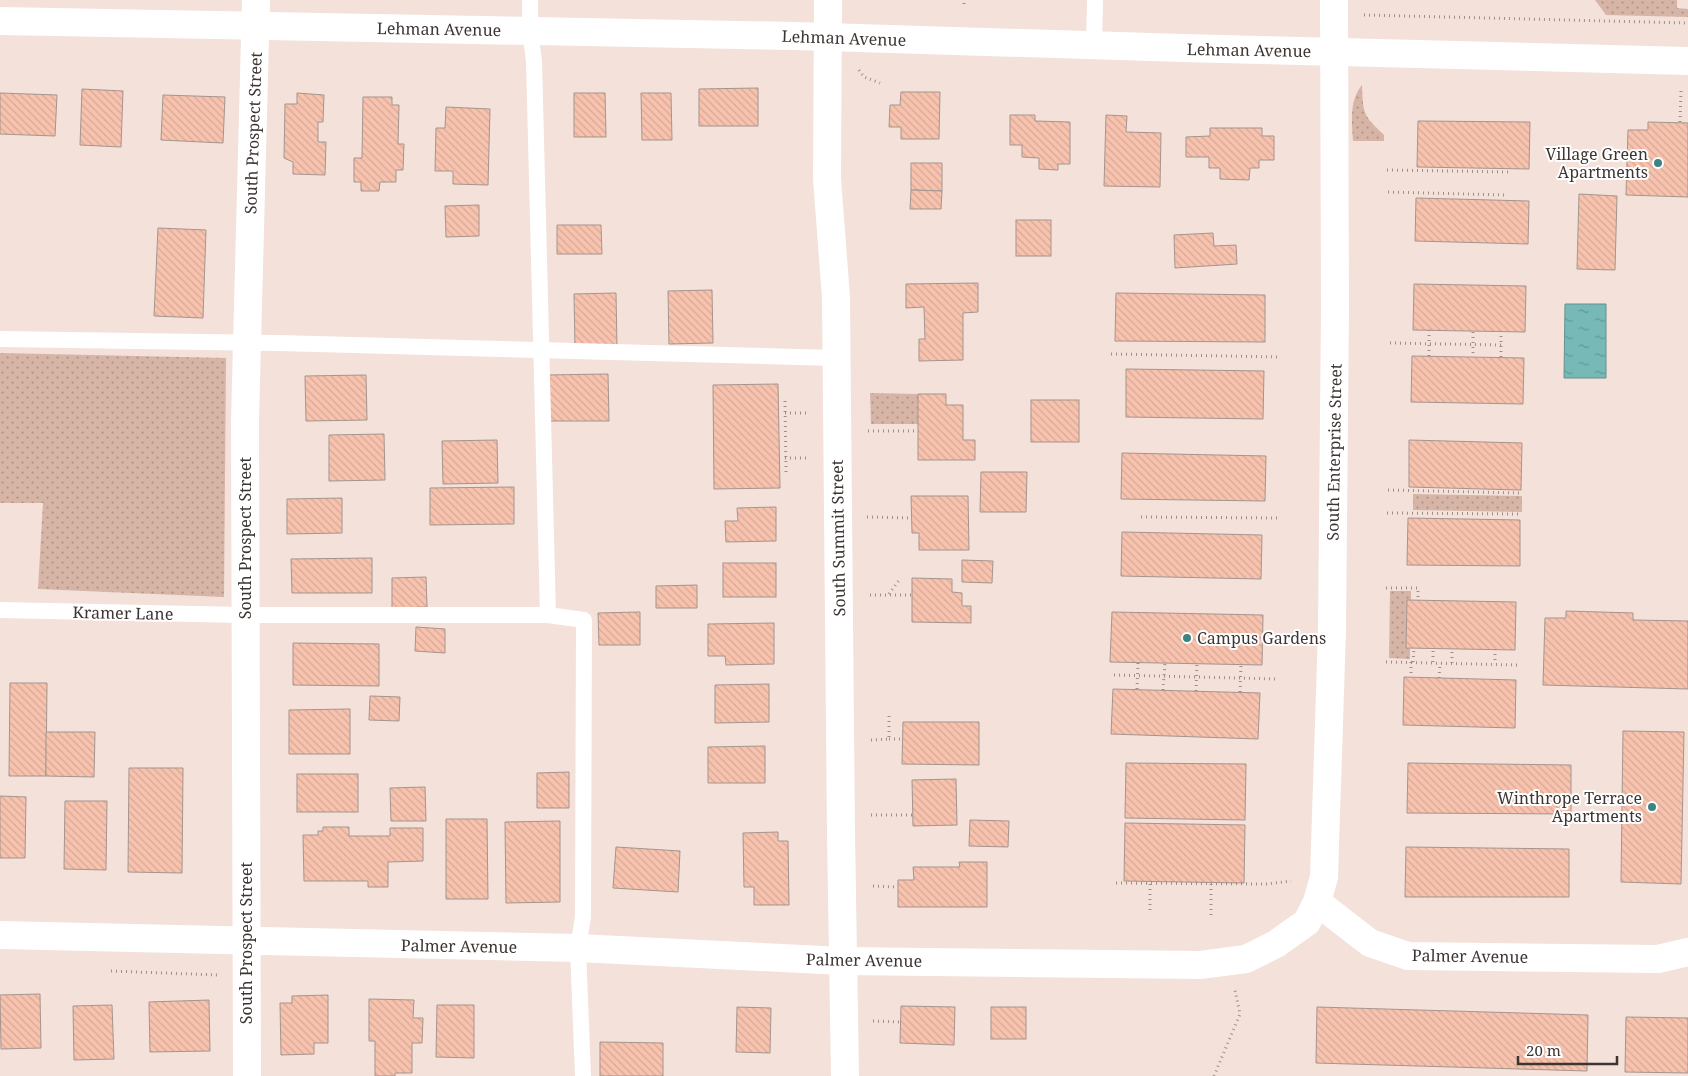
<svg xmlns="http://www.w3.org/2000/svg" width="1688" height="1076" viewBox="0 0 1688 1076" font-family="'Noto Serif',serif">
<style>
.grass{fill:url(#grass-dots)}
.water{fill:url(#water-ripples);stroke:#65918e}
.building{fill:url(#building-back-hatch);stroke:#a5958e}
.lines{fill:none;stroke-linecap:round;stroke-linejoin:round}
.path{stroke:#9c8f8a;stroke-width:3;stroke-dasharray:1 4;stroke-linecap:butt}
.service{stroke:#fff;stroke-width:16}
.minor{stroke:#fff;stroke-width:28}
.poi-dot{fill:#3c8481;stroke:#fff;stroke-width:2}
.labels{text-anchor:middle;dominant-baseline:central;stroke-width:4;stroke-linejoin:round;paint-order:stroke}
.street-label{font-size:16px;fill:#3c3532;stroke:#fff}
.poi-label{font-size:16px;fill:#3c3532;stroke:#fff;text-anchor:end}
</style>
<defs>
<pattern id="grass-dots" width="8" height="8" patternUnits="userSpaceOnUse" patternTransform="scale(1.25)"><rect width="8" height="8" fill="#d6b5a7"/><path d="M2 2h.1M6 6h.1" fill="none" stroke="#af9489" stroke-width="1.8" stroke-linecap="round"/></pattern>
<pattern id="water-ripples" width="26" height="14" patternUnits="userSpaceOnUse" patternTransform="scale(1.25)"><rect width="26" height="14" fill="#77b9b6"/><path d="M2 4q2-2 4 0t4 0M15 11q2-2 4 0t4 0" fill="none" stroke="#639795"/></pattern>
<pattern id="building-back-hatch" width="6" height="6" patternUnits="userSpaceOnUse" patternTransform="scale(1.25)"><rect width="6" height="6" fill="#f8c3ae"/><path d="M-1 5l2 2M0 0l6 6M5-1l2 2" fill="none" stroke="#d6a896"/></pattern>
</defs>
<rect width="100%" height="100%" fill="#f3e1da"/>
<g class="grass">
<polygon points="1595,0 1677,0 1677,8 1688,9 1688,17 1606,15"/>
<path d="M 1362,85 C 1363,114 1363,115 1384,135 L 1384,141 L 1353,141 C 1352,121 1349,101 1362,85 Z"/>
<polygon points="0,353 226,358 224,597 38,589 43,503 0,503"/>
<polygon points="870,393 918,394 918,424 871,424"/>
<polygon points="1413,494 1522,496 1522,512 1413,510"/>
<polygon points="1390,591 1411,591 1411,600 1407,600 1406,648 1410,648 1410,659 1389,658"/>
</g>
<polygon class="water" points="1565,304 1606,304 1606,378 1564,378"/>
<g class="building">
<polygon points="758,88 758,126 699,126 699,89"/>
<polygon points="82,89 123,91 121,147 80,145"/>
<polygon points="901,92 940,92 939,139 901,139 901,127 889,127 890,105 900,105"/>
<polygon points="0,93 57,95 55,136 0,134"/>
<polygon points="297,93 324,95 323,122 318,122 318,142 326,142 325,175 293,174 293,162 284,158 285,104 297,104"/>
<polygon points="574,93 605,93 606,137 574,137"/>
<polygon points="641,93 671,93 672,140 642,140"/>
<polygon points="163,95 225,97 223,143 161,140"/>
<polygon points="363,97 392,97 392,105 399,105 398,144 404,144 403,170 396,170 396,182 380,182 379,191 361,191 361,182 354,182 354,158 362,158"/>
<polygon points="446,107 490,109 488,185 453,184 453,171 435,171 436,128 445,128"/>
<polygon points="1010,115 1035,115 1035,121 1070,122 1070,164 1058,164 1058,170 1039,169 1039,158 1022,157 1022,145 1010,145"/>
<polygon points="1106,115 1127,116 1126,132 1161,133 1160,187 1104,186"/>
<polygon points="1418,121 1530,122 1529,169 1417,167"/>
<polygon points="1648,122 1688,123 1688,197 1626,195 1628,130 1648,130"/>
<polygon points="1210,128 1262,128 1262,136 1274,136 1274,160 1259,160 1259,168 1250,168 1249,180 1220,179 1220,168 1209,168 1209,157 1186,157 1186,137 1210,136"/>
<polygon points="911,163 942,163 942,191 911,190"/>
<polygon points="911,190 942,191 941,209 910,209"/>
<polygon points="1579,194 1617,196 1615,270 1577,269"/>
<polygon points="1416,198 1529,201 1528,244 1415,241"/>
<polygon points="479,205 479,236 446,237 445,206"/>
<rect x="1016" y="220" width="35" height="36"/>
<polygon points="557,225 601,225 602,254 557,254"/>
<polygon points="158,228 206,230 203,318 154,316"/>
<polygon points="1213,233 1214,246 1236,245 1237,264 1175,268 1174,235"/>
<polygon points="978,283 978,312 963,313 963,360 919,361 919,339 925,339 924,307 906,308 906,284"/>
<polygon points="1414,284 1526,286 1525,332 1413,330"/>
<polygon points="712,290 713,343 669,344 668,291"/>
<polygon points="616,293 617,348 575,348 574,294"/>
<polygon points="1116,293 1265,295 1265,342 1115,341"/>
<polygon points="1412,356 1524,358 1523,404 1411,402"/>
<polygon points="1126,369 1264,371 1263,419 1126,417"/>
<polygon points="608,374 609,421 548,421 548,375"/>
<polygon points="366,375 367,420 306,421 305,376"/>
<polygon points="778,384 780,488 714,489 713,385"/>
<polygon points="918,394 946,394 946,405 963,405 963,440 975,440 975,460 918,460"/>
<rect x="1031" y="400" width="48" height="42"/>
<polygon points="384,434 385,480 329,481 329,435"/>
<polygon points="497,440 498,483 443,484 442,441"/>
<polygon points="1409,440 1522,443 1521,490 1409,487"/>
<polygon points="1122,453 1266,456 1265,501 1121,499"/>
<polygon points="981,472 1027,472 1026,512 980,512"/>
<polygon points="514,487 514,524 430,525 430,488"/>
<polygon points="911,496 968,496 969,550 919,550 919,533 912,533"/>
<polygon points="342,498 342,533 287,534 287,499"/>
<polygon points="776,507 776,541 726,542 725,521 738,521 737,508"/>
<polygon points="1408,518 1520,520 1520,566 1407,565"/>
<polygon points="1122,532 1262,535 1261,579 1121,576"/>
<polygon points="372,558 372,593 292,593 291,559"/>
<polygon points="962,560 993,561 992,583 962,582"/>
<rect x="723" y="563" width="53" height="34"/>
<polygon points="426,577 427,607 392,608 392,578"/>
<polygon points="912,578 952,579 952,592 962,593 962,606 971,606 971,623 912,622"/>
<polygon points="697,585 697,608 656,608 656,586"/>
<polygon points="1407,600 1516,602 1515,650 1406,648"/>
<polygon points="1566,611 1633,613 1633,620 1688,621 1688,689 1543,685 1545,618 1566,618"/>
<polygon points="640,612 640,645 599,645 598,613"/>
<polygon points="1112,612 1263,615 1262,665 1110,662"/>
<polygon points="774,623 774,664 726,665 725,656 708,656 708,624"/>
<polygon points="416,627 445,629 445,653 415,651"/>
<polygon points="293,643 379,644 379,686 293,685"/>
<polygon points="1404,677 1516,680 1515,728 1403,725"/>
<polygon points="10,683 47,683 46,776 9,776"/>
<polygon points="769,684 769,722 715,723 715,685"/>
<polygon points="1113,689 1260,693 1258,739 1111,734"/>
<polygon points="370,696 400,697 399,721 369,720"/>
<polygon points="350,709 350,754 289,754 289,710"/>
<polygon points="903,722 979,722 979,765 902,764"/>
<polygon points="1623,731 1684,732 1681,884 1621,882"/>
<polygon points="46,732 95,732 94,777 46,776"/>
<polygon points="765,746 765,783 708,783 708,747"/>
<polygon points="1126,763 1246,764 1245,820 1125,818"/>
<polygon points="1408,763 1571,765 1571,814 1407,813"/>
<polygon points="129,768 183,768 182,873 128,872"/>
<polygon points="569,772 569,808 537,808 537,773"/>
<rect x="297" y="774" width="61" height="38"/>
<polygon points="956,779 957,825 913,826 912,780"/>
<polygon points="425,787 426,821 391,821 390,788"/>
<polygon points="0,796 26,797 25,858 0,858"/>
<polygon points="65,801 107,801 106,870 64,869"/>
<polygon points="446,819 487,819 488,899 446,899"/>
<polygon points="970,820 1009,821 1008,847 969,846"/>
<polygon points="560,821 560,902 506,903 505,822"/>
<polygon points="1125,823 1245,825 1244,883 1124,881"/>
<polygon points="323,827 349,827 349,836 390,836 390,828 423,828 423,861 388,862 388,887 368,887 368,881 304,881 303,835 318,835 318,831 323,831"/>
<polygon points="778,832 778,841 788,841 789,905 754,905 754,887 744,887 743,833"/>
<polygon points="616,847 680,851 678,892 613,888"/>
<polygon points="1406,847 1569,849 1569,897 1405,897"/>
<polygon points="959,862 987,862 987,907 898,907 898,880 914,880 913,867 960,867"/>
<polygon points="40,994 41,1048 1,1049 0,995"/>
<polygon points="328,995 328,1043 314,1043 314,1054 281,1055 280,1003 292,1003 292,996"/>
<polygon points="369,999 414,1000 413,1018 423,1018 422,1043 412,1043 412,1073 395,1073 395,1076 375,1076 375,1041 369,1041"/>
<polygon points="209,1000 210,1051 150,1052 149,1002"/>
<polygon points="112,1005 114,1059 74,1060 73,1006"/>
<polygon points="437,1005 474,1005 474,1058 436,1057"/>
<polygon points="901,1006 955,1007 954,1045 900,1043"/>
<polygon points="737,1007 771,1008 770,1053 736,1052"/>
<rect x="991" y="1007" width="35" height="32"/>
<polygon points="1317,1007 1588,1015 1587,1071 1316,1063"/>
<polygon points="1626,1017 1688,1018 1688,1073 1625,1072"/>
<polygon points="600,1042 663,1043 663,1076 600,1076"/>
</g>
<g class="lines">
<g class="path">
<polyline points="964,4 964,0"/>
<polyline points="1364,15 1688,23"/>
<polyline points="859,70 864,77 880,83"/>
<polyline points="1680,122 1681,91"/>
<polyline points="1387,170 1508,172"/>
<polyline points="1388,192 1507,195"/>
<polyline points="1473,332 1473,357"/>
<polyline points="1390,343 1501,345"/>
<polyline points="1111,354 1281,357"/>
<polyline points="1429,356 1429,330"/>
<polyline points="1501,357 1501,332"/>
<polyline points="785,401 786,472"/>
<polyline points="785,413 807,413"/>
<polyline points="868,431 918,431"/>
<polyline points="785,458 807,458"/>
<polyline points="1388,490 1520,493"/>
<polyline points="1387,513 1519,514"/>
<polyline points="867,517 912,518"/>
<polyline points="1141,517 1279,518"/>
<polyline points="1386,588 1418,588 1418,600"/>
<polyline points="889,594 900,579"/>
<polyline points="870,595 912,595"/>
<polyline points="1495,649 1495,664"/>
<polyline points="1386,662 1517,665"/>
<polyline points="1411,662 1411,677"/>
<polyline points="1413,662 1414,648"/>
<polyline points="1433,662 1433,649"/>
<polyline points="1452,663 1452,649"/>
<polyline points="1114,675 1276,679"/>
<polyline points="1439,678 1440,663"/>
<polyline points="1137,689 1138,662"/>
<polyline points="1163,690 1165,663"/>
<polyline points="1196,691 1197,663"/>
<polyline points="1240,692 1241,664"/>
<polyline points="889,739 903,739"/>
<polyline points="871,740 889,739 889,712"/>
<polyline points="871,815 913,815"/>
<polyline points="1116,883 1267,884 1291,881"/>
<polyline points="1150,884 1150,912"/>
<polyline points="873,886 897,887"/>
<polyline points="1211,915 1211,884"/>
<polyline points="111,971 217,975"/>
<polyline points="873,1021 900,1022"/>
<polyline points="1214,1076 1240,1014 1235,990"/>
</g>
<g class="service">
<polyline points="530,0 530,31 534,61 548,615"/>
<polyline points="1094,45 1095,0"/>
<polyline points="0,339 279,343 836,358"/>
<polyline points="0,610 245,615 548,615 584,620 583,917 578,948 583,1076"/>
</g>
<g class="minor">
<polyline points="828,0 827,179 836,297 841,834 845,1076"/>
<polyline points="0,21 795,36 1182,48 1688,61"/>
<polyline points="1317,902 1370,943 1408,956 1658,959 1688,952"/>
<polyline points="0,935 578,948 843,961 1200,965 1246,959 1276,944 1307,922 1317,902 1324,877 1332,630 1335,309 1334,0"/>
<polyline points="247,1076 245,420 256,0"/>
</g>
</g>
<g class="poi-dot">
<circle cx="1658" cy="163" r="5"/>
<circle cx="1187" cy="638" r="5"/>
<circle cx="1652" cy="807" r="5"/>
</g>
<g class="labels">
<g class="street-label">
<text transform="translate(439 29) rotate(1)">Lehman Avenue</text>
<text transform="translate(844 38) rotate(2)">Lehman Avenue</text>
<text transform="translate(1249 50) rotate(1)">Lehman Avenue</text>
<text transform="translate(253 133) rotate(-88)">South Prospect Street</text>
<text transform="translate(1334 452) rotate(-89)">South Enterprise Street</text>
<text transform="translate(245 538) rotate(-90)">South Prospect Street</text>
<text transform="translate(838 538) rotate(-91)">South Summit Street</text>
<text transform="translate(123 613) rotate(1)">Kramer Lane</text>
<text transform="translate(246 943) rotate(-90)">South Prospect Street</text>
<text transform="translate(459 946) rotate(1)">Palmer Avenue</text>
<text transform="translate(1470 956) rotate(1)">Palmer Avenue</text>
<text transform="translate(864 960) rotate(1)">Palmer Avenue</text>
</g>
<g class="poi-label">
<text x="1648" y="154">Village Green<tspan x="1648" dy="18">Apartments</tspan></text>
<text x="1197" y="638" text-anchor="start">Campus Gardens</text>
<text x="1642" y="798">Winthrope Terrace<tspan x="1642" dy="18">Apartments</tspan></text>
</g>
</g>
<path d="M1518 1056v8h99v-8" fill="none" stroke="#3c3532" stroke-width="2.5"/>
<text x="1526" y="1056" font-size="15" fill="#3c3532" stroke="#ffffff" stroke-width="4" paint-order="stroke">20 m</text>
</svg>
